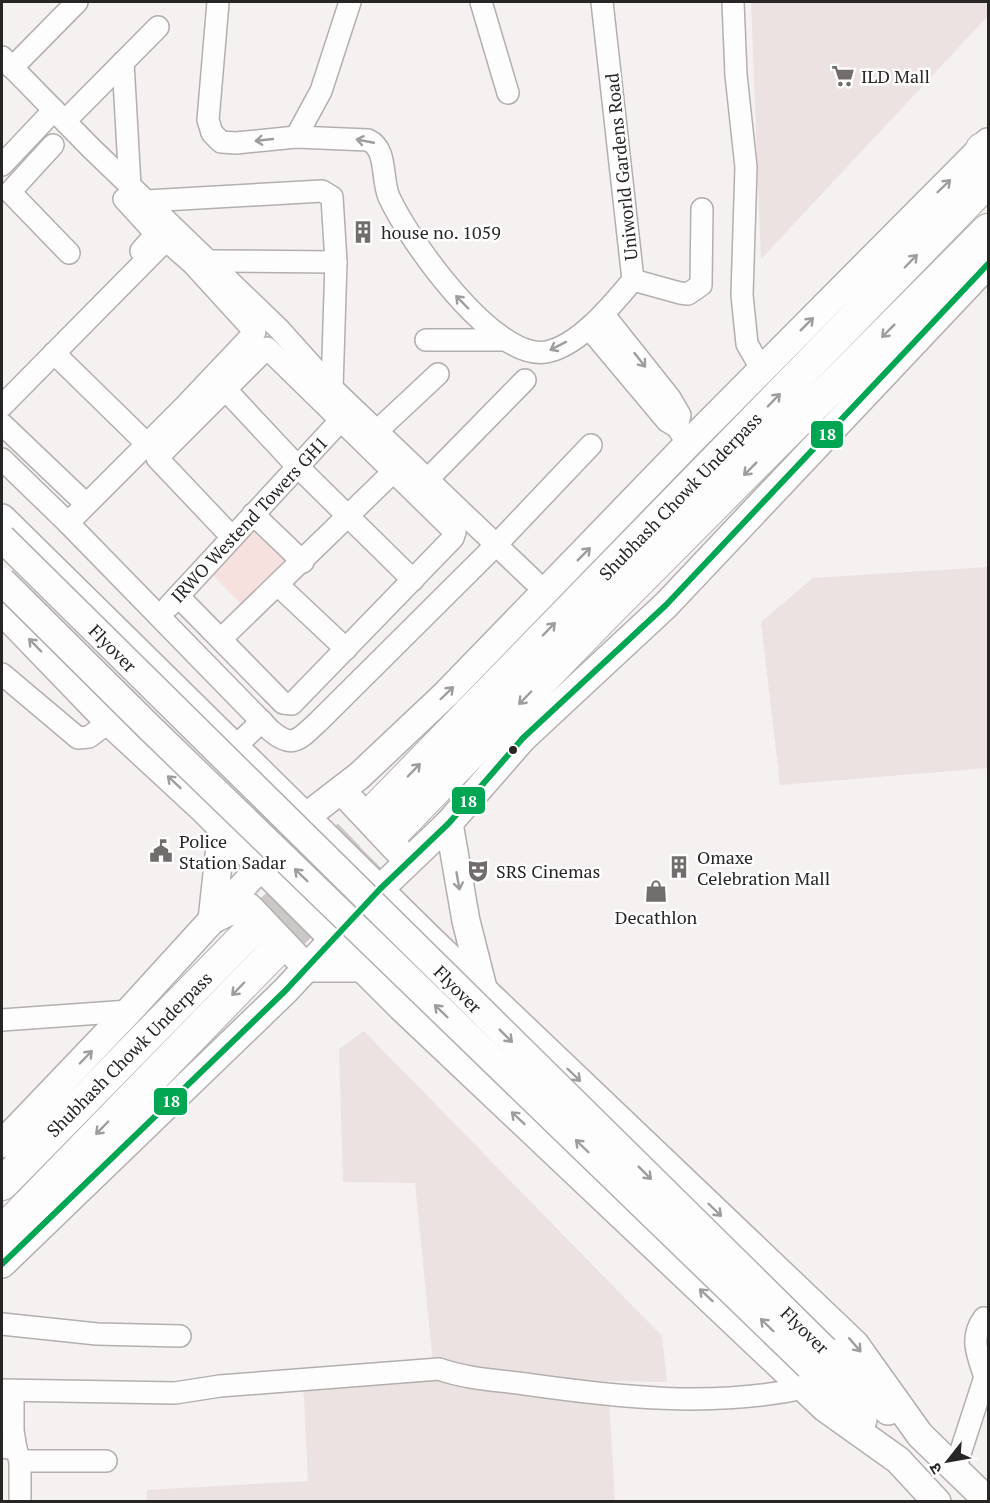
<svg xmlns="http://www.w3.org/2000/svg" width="990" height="1503" viewBox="0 0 990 1503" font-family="'PT Serif','Noto Sans Devanagari',serif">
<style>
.built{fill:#ece2e1}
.green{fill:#f6e1de}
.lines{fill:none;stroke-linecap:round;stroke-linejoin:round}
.highway-tunnel{stroke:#ccc8c8;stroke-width:32;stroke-dasharray:32 16;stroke-linecap:butt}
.minor-casing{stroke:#b2afae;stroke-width:24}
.major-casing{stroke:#b2afae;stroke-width:30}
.highway-casing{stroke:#b2afae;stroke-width:34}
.minor{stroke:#fefdfd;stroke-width:21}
.major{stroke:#fefdfd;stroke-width:27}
.highway{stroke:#fefdfd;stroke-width:32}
.major-bridge-casing{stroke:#b2afae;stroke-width:30;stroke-linecap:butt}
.major-bridge{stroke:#fefdfd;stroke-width:27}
.bus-1-casing{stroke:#fff;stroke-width:10}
.bus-1{stroke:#00a651;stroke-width:6}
.oneway{stroke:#9e9c9c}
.bus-dot{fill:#282625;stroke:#fff;stroke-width:2}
.labels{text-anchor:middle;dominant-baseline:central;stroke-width:5;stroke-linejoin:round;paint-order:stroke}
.poi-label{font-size:18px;fill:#282625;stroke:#fff;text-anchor:start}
.street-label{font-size:18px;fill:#282625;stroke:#fff}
.line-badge{stroke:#fff;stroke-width:2}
.badge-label{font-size:16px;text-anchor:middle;font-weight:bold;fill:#fff}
</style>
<rect width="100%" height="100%" fill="#f5f1f1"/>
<g class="built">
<polygon points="751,2 988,2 988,16 761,259"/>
<polygon points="988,567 988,768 780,785 761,622 813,578"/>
<polygon points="364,1031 662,1336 667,1382 608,1381 615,1501 146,1502 147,1490 308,1481 303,1379 434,1374 415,1183 343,1182 339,1049"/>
</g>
<polygon class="green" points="256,526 287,558 241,604 210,572"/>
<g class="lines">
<g class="highway-tunnel">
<polyline points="257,924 373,812"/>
<polyline points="279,947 394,832"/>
</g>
<g class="minor-casing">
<g id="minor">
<path d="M 218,2 L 208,120 L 212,133 L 221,142 L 236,143 L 296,137 L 368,140 C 388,149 381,179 389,197 C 408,239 494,361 546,352 C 579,346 613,304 633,280 L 602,2"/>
<polyline points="481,2 508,93"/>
<polyline points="733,2 736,75 746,167 742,295 747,344 762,370"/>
<polyline points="2,57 91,148 279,329 332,388 534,581"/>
<polyline points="123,62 130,186"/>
<polyline points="12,68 77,2"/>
<polyline points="65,121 158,27"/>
<polyline points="296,137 321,91 350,2"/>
<polyline points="53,145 10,192 69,253"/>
<polyline points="2,165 54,110"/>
<polyline points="124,199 156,234 141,251"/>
<polyline points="146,201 322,191 332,197 336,262 332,388"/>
<polyline points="209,261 336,262"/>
<polyline points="633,280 680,293 688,294 701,285 702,209"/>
<polyline points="604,315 670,398 680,415 677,427"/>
<polyline points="589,328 667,421 677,427 688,444"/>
<polyline points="426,340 506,340"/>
<polyline points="54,353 147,444"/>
<polyline points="225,389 297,466 413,580"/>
<polyline points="2,406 166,240 193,264 255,332 184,407 68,523"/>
<polyline points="2,424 86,504"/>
<polyline points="377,431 438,374"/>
<path d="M 2,459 L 68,523 L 270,730 C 293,750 299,739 318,722 L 495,546 L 591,445"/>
<polyline points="428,479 525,380"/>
<polyline points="253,514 303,562"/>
<polyline points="278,585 346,649"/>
<polyline points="178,596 283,703 292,704 453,538 455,532 267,348 157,458 231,536"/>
<polyline points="169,606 340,421"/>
<polyline points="221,639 393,472"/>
<polyline points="2,674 78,738 89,737 109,722"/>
<polyline points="235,747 262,721"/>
<polyline points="2,1020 129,1011"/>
<path d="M 984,1318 C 969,1338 978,1356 985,1377"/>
<polyline points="2,1324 97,1334 180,1336"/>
<path d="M 2,1390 L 175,1393 L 220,1386 L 439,1369 C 467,1379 496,1380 525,1384 C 617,1397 712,1408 804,1388"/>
<polyline points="13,1392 13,1431 16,1449"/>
<polyline points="2,1447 16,1449 20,1461 20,1502"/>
<polyline points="20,1461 106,1461"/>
<polyline points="955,1469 985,1377 988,1376"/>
</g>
</g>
<g class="major-casing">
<g id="major">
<polyline points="2,518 431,940 855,1344 920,1435 988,1501"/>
<polyline points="2,611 109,722 202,808 401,1007 825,1408 898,1460 937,1502"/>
<polyline points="341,790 404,857"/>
<polyline points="449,823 466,921 483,988"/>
<polyline points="216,918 241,906 249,907 307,968 364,968"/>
<polyline points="212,920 222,828"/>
<polyline points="2,1144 129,1011 307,816 359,776 446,694 688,444 988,142"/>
<polyline points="2,1264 285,991 380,889 449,823 523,738 666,605 988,264"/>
<polyline points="825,1350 888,1411"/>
<polyline points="809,1366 863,1420"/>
</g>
</g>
<g class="highway-casing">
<g id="highway">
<polyline points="982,149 988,155"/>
<polyline points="373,812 988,181"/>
<polyline points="394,832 606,614 988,230"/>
<polyline points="2,1184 257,924"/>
<polyline points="2,1232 279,947"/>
</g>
</g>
<use href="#minor" class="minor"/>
<use href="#major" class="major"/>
<use href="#highway" class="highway"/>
<g class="major-bridge-casing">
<g id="major-bridge">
<polyline points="2,538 825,1350"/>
<polyline points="2,581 151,729 809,1366"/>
</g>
</g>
<use href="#major-bridge" class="major-bridge"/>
<g class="bus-1-casing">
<polyline id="bus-1" points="2,1264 285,991 380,889 449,823 523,738 666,605 988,264"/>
</g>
<use href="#bus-1" class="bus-1"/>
</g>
<defs><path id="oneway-shaft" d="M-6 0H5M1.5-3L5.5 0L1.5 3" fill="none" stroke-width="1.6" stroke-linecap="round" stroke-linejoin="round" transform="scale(1.5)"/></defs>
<g class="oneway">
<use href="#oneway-shaft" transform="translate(264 140) rotate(174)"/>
<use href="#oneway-shaft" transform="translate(365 141) rotate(-169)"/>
<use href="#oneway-shaft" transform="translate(944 186) rotate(-44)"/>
<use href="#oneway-shaft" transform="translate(911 261) rotate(-46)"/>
<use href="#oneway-shaft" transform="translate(462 302) rotate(-134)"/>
<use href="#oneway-shaft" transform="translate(807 324) rotate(-45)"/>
<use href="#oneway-shaft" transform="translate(888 331) rotate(135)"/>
<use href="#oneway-shaft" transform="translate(558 346) rotate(153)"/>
<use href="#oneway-shaft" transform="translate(640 360) rotate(52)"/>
<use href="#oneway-shaft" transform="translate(774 400) rotate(-46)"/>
<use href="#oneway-shaft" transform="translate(750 469) rotate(135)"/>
<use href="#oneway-shaft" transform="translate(584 554) rotate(-45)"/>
<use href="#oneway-shaft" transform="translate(549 629) rotate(-46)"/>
<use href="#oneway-shaft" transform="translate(35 645) rotate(-134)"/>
<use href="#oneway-shaft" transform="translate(447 693) rotate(-44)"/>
<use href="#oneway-shaft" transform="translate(525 698) rotate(134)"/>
<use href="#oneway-shaft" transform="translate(414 770) rotate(-46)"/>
<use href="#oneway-shaft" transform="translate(174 782) rotate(-137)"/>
<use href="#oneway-shaft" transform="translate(301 875) rotate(-136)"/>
<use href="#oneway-shaft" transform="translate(458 881) rotate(80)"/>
<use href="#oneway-shaft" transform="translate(238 989) rotate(134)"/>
<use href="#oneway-shaft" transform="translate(441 1011) rotate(-136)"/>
<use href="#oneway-shaft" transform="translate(506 1036) rotate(45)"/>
<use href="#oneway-shaft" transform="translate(86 1057) rotate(-46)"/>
<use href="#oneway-shaft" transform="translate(574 1075) rotate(44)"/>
<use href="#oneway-shaft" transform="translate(518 1118) rotate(-137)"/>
<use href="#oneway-shaft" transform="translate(102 1128) rotate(134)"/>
<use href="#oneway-shaft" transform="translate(582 1146) rotate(-136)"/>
<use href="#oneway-shaft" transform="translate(645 1173) rotate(45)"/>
<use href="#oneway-shaft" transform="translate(715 1210) rotate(44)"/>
<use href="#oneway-shaft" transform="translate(706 1295) rotate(-137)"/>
<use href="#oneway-shaft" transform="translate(767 1325) rotate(-136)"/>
<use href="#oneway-shaft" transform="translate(855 1345) rotate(49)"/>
</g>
<defs>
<g id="supermarket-bare" transform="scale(1.8)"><path d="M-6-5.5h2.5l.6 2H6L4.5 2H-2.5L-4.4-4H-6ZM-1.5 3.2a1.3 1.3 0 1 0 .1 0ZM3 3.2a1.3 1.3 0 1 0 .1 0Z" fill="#706d6c" stroke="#fff" stroke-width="2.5" paint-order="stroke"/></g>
<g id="building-bare" transform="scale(1.8)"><path d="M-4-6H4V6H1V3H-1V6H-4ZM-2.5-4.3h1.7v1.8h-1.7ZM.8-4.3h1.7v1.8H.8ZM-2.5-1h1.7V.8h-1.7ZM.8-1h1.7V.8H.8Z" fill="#706d6c" stroke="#fff" stroke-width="2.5" paint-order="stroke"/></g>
<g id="civic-bare" transform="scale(1.8)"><path d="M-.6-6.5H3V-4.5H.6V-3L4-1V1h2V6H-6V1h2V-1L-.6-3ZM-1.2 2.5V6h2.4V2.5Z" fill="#706d6c" stroke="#fff" stroke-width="2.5" paint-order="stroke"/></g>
<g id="theatre-bare" transform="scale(1.8)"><path d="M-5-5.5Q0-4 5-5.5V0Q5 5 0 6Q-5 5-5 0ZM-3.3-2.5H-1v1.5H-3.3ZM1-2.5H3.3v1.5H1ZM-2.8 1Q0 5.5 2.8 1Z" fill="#706d6c" stroke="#fff" stroke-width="2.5" paint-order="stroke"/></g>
<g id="shop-bare" transform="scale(1.8)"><path d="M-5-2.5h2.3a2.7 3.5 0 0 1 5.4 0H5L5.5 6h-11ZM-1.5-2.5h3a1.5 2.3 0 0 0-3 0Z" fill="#706d6c" stroke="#fff" stroke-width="2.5" paint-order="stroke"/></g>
</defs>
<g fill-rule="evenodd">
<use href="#supermarket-bare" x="843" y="76"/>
<use href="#building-bare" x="363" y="232"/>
<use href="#civic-bare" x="161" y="851"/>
<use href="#building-bare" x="679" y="867"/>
<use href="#theatre-bare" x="478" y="871"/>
<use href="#shop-bare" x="656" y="891"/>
</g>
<circle class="bus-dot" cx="513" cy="750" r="5"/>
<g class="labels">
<g class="poi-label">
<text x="861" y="76">ILD Mall</text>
<text x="381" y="232">house no. 1059</text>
<text x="179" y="841">Police<tspan x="179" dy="21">Station Sadar</tspan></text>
<text x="697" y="857">Omaxe<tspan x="697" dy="21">Celebration Mall</tspan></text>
<text x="496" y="871">SRS Cinemas</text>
<text x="656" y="917" text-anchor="middle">Decathlon</text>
</g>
<g class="street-label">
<text transform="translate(621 167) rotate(-96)">Uniworld Gardens Road</text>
<text transform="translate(680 496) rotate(-46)">Shubhash Chowk Underpass</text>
<text transform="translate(249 519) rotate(-47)">IRWO Westend Towers GH1</text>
<text transform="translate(113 648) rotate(45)">Flyover</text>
<text transform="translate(458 989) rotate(45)">Flyover</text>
<text transform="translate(129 1054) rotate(-45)">Shubhash Chowk Underpass</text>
<text transform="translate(805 1330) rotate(44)">Flyover</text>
</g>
</g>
<g class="line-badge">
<rect x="810" y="420" width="34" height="29" rx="6" fill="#00a651"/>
<rect x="451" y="786" width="35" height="29" rx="6" fill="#00a651"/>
<rect x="153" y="1087" width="35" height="29" rx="6" fill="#00a651"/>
</g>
<g class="badge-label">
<text x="827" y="440">18</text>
<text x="468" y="807">18</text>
<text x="171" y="1107">18</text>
</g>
<rect width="990" height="1503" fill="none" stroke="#282625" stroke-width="6"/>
<g transform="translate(948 1461) rotate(239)" stroke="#ffffff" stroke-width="4.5" paint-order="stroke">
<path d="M0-4.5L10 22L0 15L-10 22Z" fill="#282625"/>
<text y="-9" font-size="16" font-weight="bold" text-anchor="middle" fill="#282625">उ</text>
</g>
</svg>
